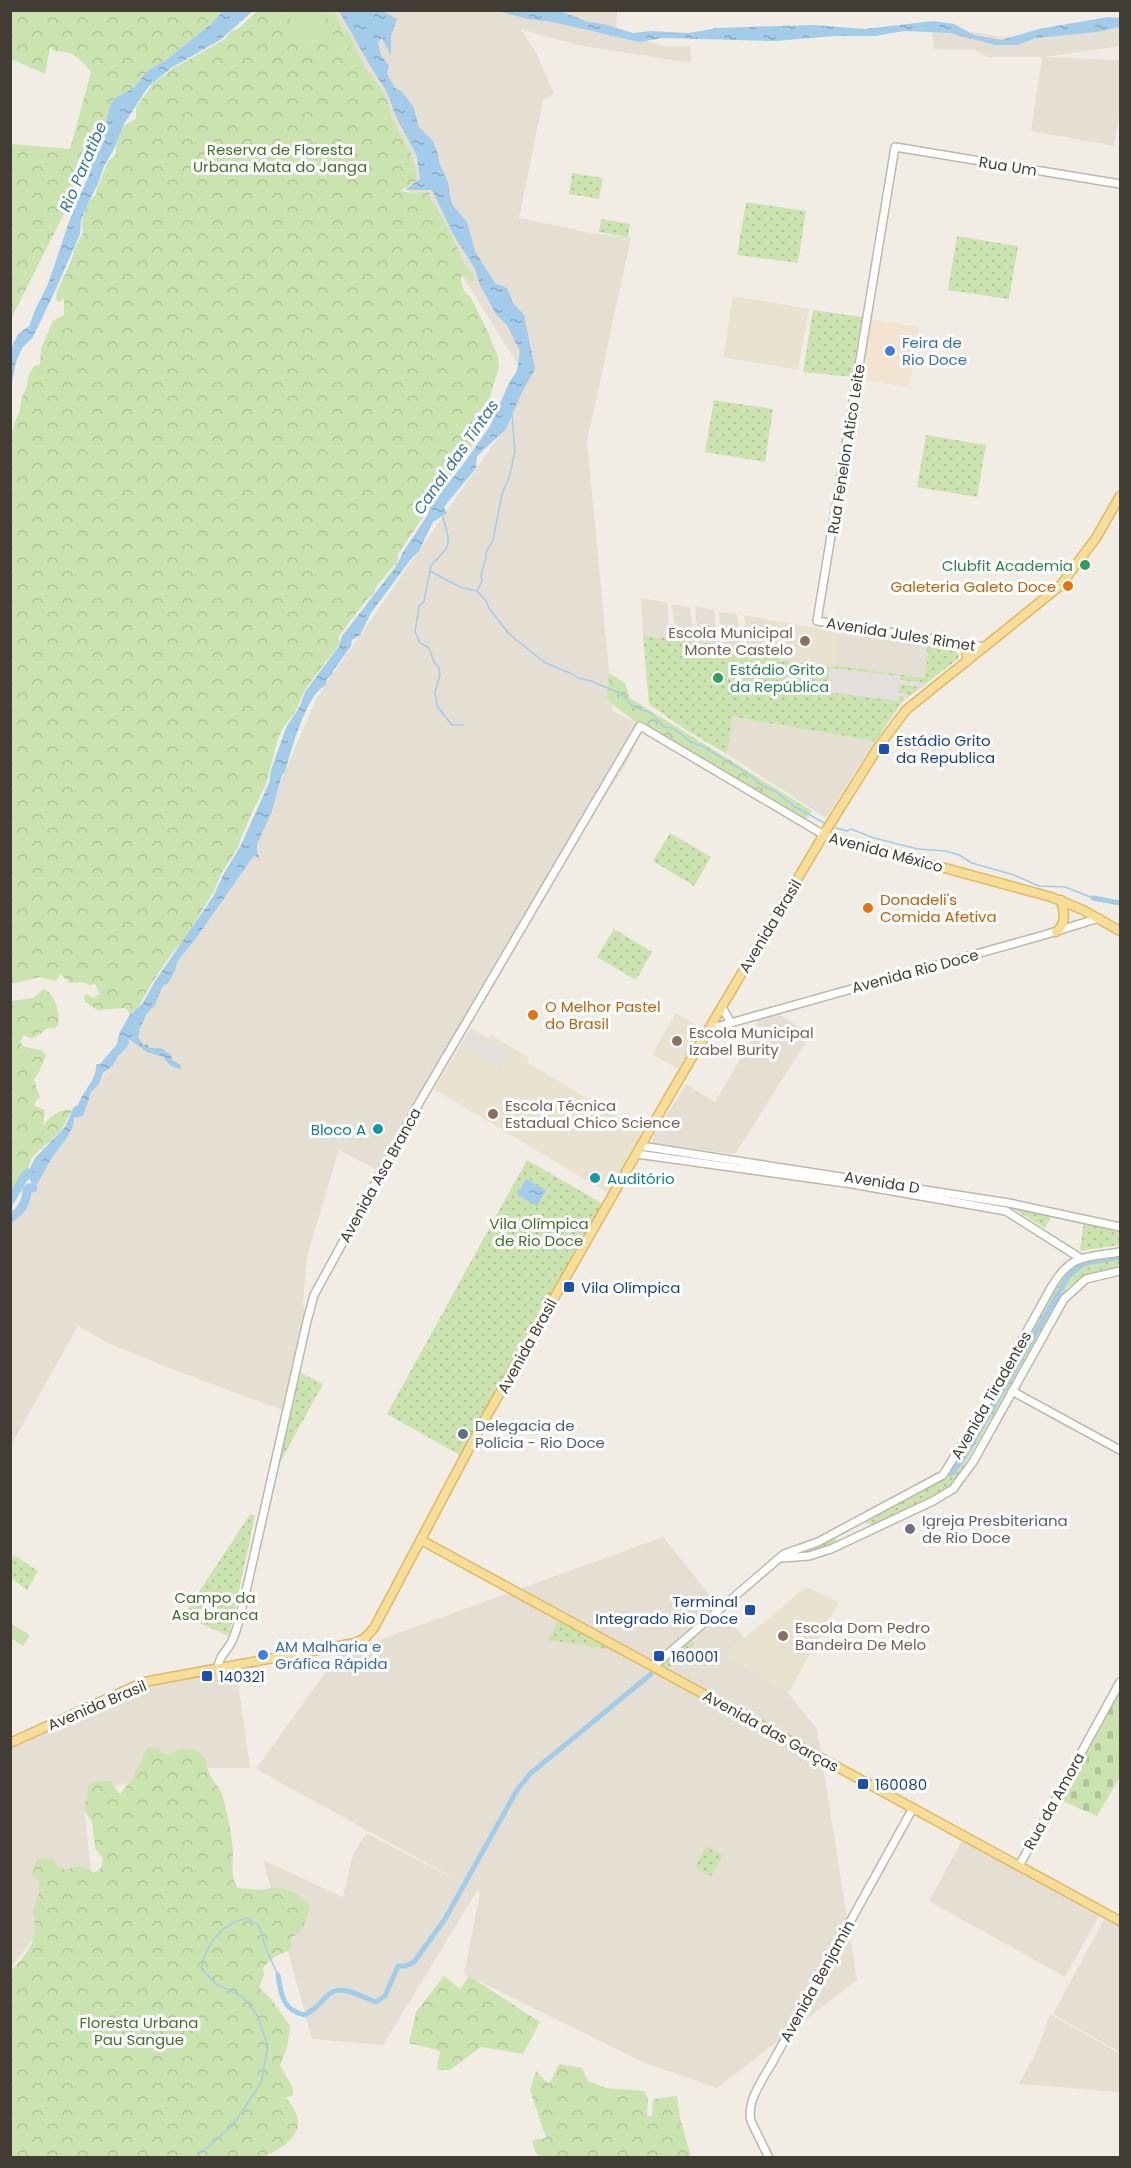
<svg xmlns="http://www.w3.org/2000/svg" width="1131" height="2168" viewBox="0 0 1131 2168" font-family="Poppins,sans-serif">
<style>
.residential{fill:#e4dfd2}
.commercial{fill:#f2e4d0}
.education{fill:#e9e2ce}
.grass{fill:#cbe3af}
.forest{fill:url(#forest-crowns)}
.cemetery{fill:url(#cemetery-stones)}
.park{fill:url(#park-dots)}
.parking{fill:#e2dfdc}
.water{fill:url(#water-ripples)}
.lines{fill:none;stroke-linecap:round;stroke-linejoin:round}
.stream{stroke:#a3cceb;stroke-width:1.5}
.canal{stroke:#a3cceb;stroke-width:5}
.river{stroke:#a3cceb;stroke-width:9}
.minor-casing{stroke:#beb8aa;stroke-width:10}
.major-casing{stroke:#dbba68;stroke-width:11}
.minor{stroke:#fff;stroke-width:7}
.major{stroke:#f7dd96;stroke-width:8}
.shop-dot{fill:#3f7fe0;stroke:#fff;stroke-width:2}
.leisure-dot{fill:#2e9e5b;stroke:#fff;stroke-width:2}
.food-dot{fill:#e8710a;stroke:#fff;stroke-width:2}
.education-dot{fill:#8d6e63;stroke:#fff;stroke-width:2}
.transit-dot{fill:#1a4fb4;stroke:#fff;stroke-width:2}
.culture-dot{fill:#0f9aa8;stroke:#fff;stroke-width:2}
.service-dot{fill:#5c6f8a;stroke:#fff;stroke-width:2}
.worship-dot{fill:#6b7280;stroke:#fff;stroke-width:2}
.labels{text-anchor:middle;dominant-baseline:central;stroke-width:6;stroke-linejoin:round;paint-order:stroke}
.park-label{font-size:15px;fill:#45702c;stroke:#fff}
.street-label{font-size:15px;fill:#423d34;stroke:#fff}
.shop-label{font-size:15px;fill:#366cbe;stroke:#fff;text-anchor:start}
.leisure-label{font-size:15px;fill:#27864d;stroke:#fff;text-anchor:end}
.food-label{font-size:15px;fill:#c56008;stroke:#fff;text-anchor:start}
.education-label{font-size:15px;fill:#785e54;stroke:#fff;text-anchor:start}
.transit-label{font-size:15px;fill:#164399;stroke:#fff;text-anchor:start}
.culture-label{font-size:15px;fill:#0d838f;stroke:#fff;text-anchor:end}
.service-label{font-size:15px;fill:#4e5e75;stroke:#fff;text-anchor:start}
.worship-label{font-size:15px;fill:#5b616d;stroke:#fff;text-anchor:start}
.water-label{font-size:16px;font-style:italic;fill:#3575a6;stroke:#fff}
</style>
<defs>
<pattern id="forest-crowns" width="20" height="18" patternUnits="userSpaceOnUse" patternTransform="scale(1.5)"><rect width="20" height="18" fill="#cbe3af"/><path d="M2 6a3 3 0 1 1 6 0M12 15a3 3 0 1 1 6 0" fill="none" stroke="#b0c497"/></pattern>
<pattern id="cemetery-stones" width="16" height="16" patternUnits="userSpaceOnUse" patternTransform="scale(1.5)"><rect width="16" height="16" fill="#cbe3af"/><path d="M2 7V4a2 2 0 0 1 4 0v3zM10 15v-3a2 2 0 0 1 4 0v3z" fill="#b0c497"/></pattern>
<pattern id="park-dots" width="8" height="8" patternUnits="userSpaceOnUse" patternTransform="scale(1.5)"><rect width="8" height="8" fill="#cbe3af"/><path d="M2 2h.1M6 6h.1" fill="none" stroke="#b0c497" stroke-width="1.8" stroke-linecap="round"/></pattern>
<pattern id="water-ripples" width="26" height="14" patternUnits="userSpaceOnUse" patternTransform="scale(1.5)"><rect width="26" height="14" fill="#a3cceb"/><path d="M2 4q2-2 4 0t4 0M15 11q2-2 4 0t4 0" fill="none" stroke="#86a7bf"/></pattern>
</defs>
<rect width="100%" height="100%" fill="#f1ede4"/>
<g class="residential">
<polygon points="296,11 617,11 616,33 667,47 690,46 691,63 578,45 520,29 536,52 554,94 543,100 519,218 595,234 631,237 587,442 613,711 643,727 626,765 584,825 494,984 472,1011 383,1173 339,1150 307,1256 303,1303 307,1321 288,1412 169,1368 108,1343 78,1326 11,1445 11,1216 90,1097 166,975 230,890 249,855 317,697 497,439 519,391 527,379"/>
<polygon points="1120,23 1120,46 1044,57 1120,60 1120,108 1114,146 1031,131 1042,57 988,57 975,50 934,49 932,29 956,29 1001,37 1085,31"/>
<polygon points="641,598 667,603 670,639 643,636"/>
<polygon points="672,604 690,607 694,641 676,639"/>
<polygon points="695,606 714,610 718,644 698,642"/>
<polygon points="719,612 737,614 742,647 722,644"/>
<polygon points="744,615 765,619 775,650 747,647"/>
<polygon points="839,632 924,645 928,653 925,678 833,665"/>
<polygon points="731,717 875,741 826,818 727,754"/>
<polygon points="778,1014 811,1034 736,1153 733,1154 652,1143 653,1137 686,1084 715,1102 756,1032 757,1020"/>
<polygon points="663,1537 817,1729 857,1980 717,2088 645,2063 464,1974 480,1893 477,1891 383,2045 312,2039 263,1860 343,1897 353,1855 366,1833 470,1887 256,1769 338,1655"/>
<polygon points="236,1670 250,1768 188,1768 113,1787 84,1808 92,1878 53,1915 11,1966 11,1744 143,1687"/>
<polygon points="963,1839 1099,1916 1065,1977 929,1901"/>
<polygon points="1106,1916 1120,1923 1120,2052 1053,2014"/>
<polygon points="1050,2014 1120,2054 1120,2092 1019,2084 1037,2051"/>
</g>
<polygon class="commercial" points="871,319 919,327 910,387 860,380"/>
<g class="education">
<polygon points="733,296 809,309 798,370 723,357"/>
<polygon points="765,619 839,632 833,668 778,660"/>
<polygon points="676,1013 702,1029 679,1068 676,1068 652,1054"/>
<polygon points="471,1028 489,1039 491,1035 529,1058 527,1062 642,1132 608,1193 434,1089"/>
<polygon points="805,1588 809,1588 839,1602 789,1692 723,1656"/>
</g>
<g class="grass">
<path d="M 287,11 L 324,11 C 327,26 331,32 345,39 L 350,34 L 356,50 L 351,45 L 340,50 L 321,39 L 308,43 L 295,31 L 292,20 L 281,14 Z"/>
<polygon points="10,1623 30,1635 23,1646 11,1638"/>
</g>
<g class="forest">
<path d="M 258,10 L 287,11 L 282,14 L 292,20 L 295,31 L 308,43 L 327,38 L 340,50 L 348,48 L 351,45 L 356,50 L 364,66 L 380,87 L 387,100 L 392,118 L 413,158 L 417,180 L 400,191 L 412,193 L 429,192 L 430,197 L 448,228 L 466,267 L 473,274 L 474,281 L 471,281 L 463,275 L 461,277 C 461,284 463,293 470,296 L 488,332 L 498,357 L 499,367 L 488,403 L 479,413 L 478,425 L 488,421 L 461,463 L 429,500 L 423,517 L 398,554 L 397,565 L 393,566 L 376,587 L 374,594 L 367,599 L 338,637 L 340,642 L 338,646 L 306,688 L 294,714 L 284,726 L 278,738 L 266,784 L 249,819 L 237,849 L 222,872 L 214,891 L 184,940 L 172,953 L 153,981 L 139,1006 L 130,1015 L 127,1009 L 124,1008 L 98,1010 L 85,1002 L 84,997 L 87,994 L 93,998 L 100,994 L 95,984 L 89,985 L 83,982 L 70,983 L 60,974 L 56,981 L 40,977 L 11,984 L 11,434 L 20,409 L 22,397 L 27,386 L 28,377 L 34,366 L 40,365 L 41,348 L 53,321 L 64,315 L 64,298 L 59,302 L 56,300 L 57,292 L 71,261 L 75,247 L 83,233 L 82,221 L 84,213 L 89,201 L 97,194 L 96,191 L 108,161 L 116,155 L 116,144 L 124,125 L 136,119 L 136,107 L 153,84 L 172,69 L 225,39 L 231,31 L 238,29 Z"/>
<path d="M 11,11 L 223,11 L 211,24 L 166,60 L 149,70 L 132,89 L 117,97 L 107,116 L 104,142 L 95,152 L 11,319 L 11,144 L 70,149 L 91,72 C 82,61 72,49 57,52 L 50,47 L 45,74 L 11,59 Z"/>
<path d="M 324,11 C 337,10 339,19 342,29 L 347,31 L 350,34 L 345,39 L 335,37 L 326,22 Z"/>
<polygon points="609,673 625,683 630,698 812,811 803,822 638,724 607,700"/>
<path d="M 44,989 C 55,994 62,1016 57,1027 C 54,1028 50,1027 47,1029 C 37,1035 36,1042 24,1035 L 20,1042 L 24,1047 L 42,1050 L 46,1055 L 38,1074 L 34,1079 L 40,1098 L 36,1100 L 35,1106 L 45,1110 L 43,1126 C 49,1117 60,1108 72,1110 L 60,1132 L 31,1158 L 27,1174 L 17,1184 L 11,1199 L 11,1001 L 33,998 Z"/>
<path d="M 148,1747 L 157,1748 L 165,1755 C 175,1750 195,1744 203,1756 C 206,1761 207,1768 209,1773 C 215,1785 221,1787 224,1801 C 228,1817 232,1836 233,1852 C 233,1864 230,1877 238,1888 L 263,1890 L 272,1887 L 285,1889 L 294,1892 L 310,1906 C 306,1918 305,1932 292,1937 L 290,1950 L 274,1957 L 263,1967 L 264,1975 L 259,1987 L 272,2000 L 290,2026 L 287,2048 L 280,2065 L 293,2088 L 293,2095 L 286,2098 C 313,2127 290,2146 262,2157 L 11,2157 L 11,1970 C 23,1959 36,1944 35,1926 C 35,1920 32,1913 34,1907 C 37,1897 41,1892 39,1880 L 32,1875 L 37,1859 L 52,1858 L 58,1867 L 66,1870 C 78,1865 84,1865 94,1873 L 101,1868 L 103,1859 L 95,1848 L 92,1822 L 84,1810 L 89,1784 L 98,1781 L 110,1781 L 120,1794 L 132,1779 Z"/>
<polygon points="444,1976 460,1989 469,1976 540,2022 523,2054 481,2047 450,2070 437,2070 440,2051 409,2043 416,2012"/>
<polygon points="559,2064 582,2068 588,2081 606,2088 644,2091 648,2099 647,2116 652,2116 653,2099 677,2096 680,2118 691,2157 540,2157 535,2151 532,2140 546,2138 530,2090 536,2071 549,2084"/>
</g>
<polygon class="cemetery" points="1120,1682 1120,1777 1097,1816 1055,1798"/>
<g class="park">
<polygon points="572,173 603,178 599,199 569,194"/>
<polygon points="746,202 806,211 798,263 737,255"/>
<polygon points="601,219 630,224 628,237 599,232"/>
<polygon points="957,236 1018,246 1009,299 948,290"/>
<polygon points="813,310 862,317 852,377 803,372"/>
<polygon points="714,400 773,409 765,462 705,452"/>
<polygon points="926,435 986,445 977,497 917,487"/>
<polygon points="643,636 775,650 779,660 833,667 833,665 925,678 928,653 924,645 955,651 959,655 958,659 902,702 875,741 732,717 727,754 686,730 649,704"/>
<polygon points="670,833 711,857 694,886 653,861"/>
<polygon points="614,929 652,952 636,980 597,957"/>
<polygon points="527,1160 605,1205 465,1458 387,1414"/>
<polygon points="1007,1205 1053,1214 1045,1228"/>
<polygon points="1084,1220 1120,1228 1120,1245 1080,1251"/>
<path d="M 1120,1254 L 1120,1268 C 1097,1271 1085,1273 1067,1288 L 955,1481 L 942,1496 L 877,1527 L 864,1522 L 929,1487 L 946,1474 L 1054,1285 L 1077,1261 Z"/>
<polygon points="295,1370 323,1384 273,1475"/>
<polygon points="251,1513 255,1516 229,1636 183,1616"/>
<polygon points="832,1538 837,1540 837,1543 813,1555 798,1555"/>
<polygon points="14,1555 38,1571 27,1590 11,1578 11,1561"/>
<polygon points="562,1621 607,1646 607,1649 548,1640 558,1622"/>
<polygon points="690,1639 695,1644 693,1647 668,1668 662,1667 664,1660"/>
<polygon points="707,1846 723,1855 711,1876 695,1867"/>
</g>
<g class="parking">
<polygon points="830,668 900,676 900,680 927,683 922,687 899,684 898,693 907,694 908,697 903,701 903,697 899,696 898,701 827,692"/>
<polygon points="470,1030 510,1055 500,1071 496,1069 498,1065 461,1045"/>
</g>
<g class="water">
<polygon points="223,11 253,11 220,40 171,68 148,87 124,124 113,151 105,164 97,186 89,201 81,220 80,234 55,291 33,337 22,348 16,362 11,388 11,349 18,334 29,326 36,308 48,284 72,213 89,175 95,152 105,140 107,116 111,104 117,97 132,89 149,70 166,60 211,24"/>
<path d="M 339,11 L 383,11 L 397,19 L 391,36 L 391,56 L 382,38 L 378,42 L 381,55 L 389,66 L 387,74 L 395,88 L 403,93 L 413,106 L 419,127 L 433,141 L 437,151 L 439,162 L 448,182 L 452,205 L 467,222 L 475,251 L 495,283 L 507,288 L 513,303 L 524,315 L 535,369 L 522,392 L 506,429 L 477,456 L 476,468 L 444,507 L 447,513 L 433,522 L 419,551 L 411,559 L 371,613 L 360,635 L 352,640 L 351,646 L 333,671 L 333,674 L 327,679 L 326,685 C 306,694 291,751 285,772 L 282,775 L 271,814 L 257,844 L 257,852 L 260,859 L 254,856 L 250,861 L 197,937 L 177,962 L 175,971 L 168,983 L 162,987 L 155,1005 L 146,1014 C 145,1022 138,1026 139,1036 L 137,1036 L 144,1046 L 147,1043 L 149,1048 L 161,1048 L 171,1055 L 172,1060 L 179,1064 L 182,1069 C 172,1068 168,1065 164,1057 L 147,1052 L 129,1039 L 128,1046 L 118,1056 L 113,1065 L 103,1073 L 99,1084 L 91,1093 L 83,1116 L 74,1118 C 75,1131 58,1149 51,1159 C 44,1170 42,1180 33,1188 L 28,1173 L 35,1158 L 65,1127 L 74,1107 L 78,1105 C 83,1091 98,1078 96,1064 L 100,1064 L 117,1044 L 119,1034 L 129,1016 L 143,1003 L 155,981 L 213,897 L 224,873 L 240,847 L 269,783 L 271,770 L 286,728 L 300,706 L 305,692 L 339,646 L 342,636 L 397,565 L 403,552 L 427,516 L 431,505 L 465,462 L 490,426 L 509,383 L 517,371 L 520,351 L 507,325 L 496,314 L 480,285 L 475,269 L 453,234 L 432,190 L 405,190 L 420,179 L 417,156 L 396,117 L 387,92 L 369,64 Z"/>
<polygon points="498,11 560,11 588,22 604,24 633,33 651,31 689,33 717,28 814,25 865,29 933,21 954,24 974,35 1002,40 1039,29 1108,17 1120,18 1120,27 1097,32 1036,38 1017,45 995,45 950,33 905,31 875,36 834,36 776,41 663,38 639,42 553,22 528,19"/>
<polygon points="526,1179 546,1190 537,1206 517,1195"/>
</g>
<g class="lines">
<g class="stream">
<polyline points="512,415 515,451 510,475 502,494 493,540 486,552 486,558 481,575 482,581 477,591 486,601 489,608 509,634 544,662 572,674 578,678 591,681 622,694 632,706 651,713 664,727 673,728 691,742 704,747 747,773 764,787 775,791 794,806 826,824"/>
<polyline points="442,514 448,536 448,543 446,549 431,566 424,601 419,606 415,632 419,639 419,642 429,648 434,662 439,668 440,675 435,692 437,706 452,725 463,725"/>
<polyline points="430,571 460,587 476,591"/>
<polyline points="833,827 847,831 851,829 874,838 918,849 946,851 959,855 972,863 1014,875 1039,886 1065,887 1093,898"/>
<path d="M 195,2158 L 233,2125 L 261,2083 L 268,2046 L 257,2015 L 243,1997 L 216,1984 L 201,1968 C 206,1944 223,1922 248,1918 L 259,1926 L 267,1951 L 278,1975"/>
</g>
<g class="canal">
<polyline points="1093,898 1120,903"/>
<polyline points="951,1474 964,1457 1069,1275 1085,1263 1120,1257"/>
<path d="M 278,1975 C 281,1995 283,2011 305,2015 C 317,2008 318,2005 327,1996 C 340,1982 361,1997 376,2002 L 385,1996 L 398,1966 L 406,1966 L 414,1962 L 445,1919 L 517,1790 L 531,1773 L 651,1674"/>
</g>
<g class="river">
<polyline points="10,1201 23,1179 28,1173"/>
<path d="M 10,1218 C 22,1211 26,1203 27,1190 L 29,1188 L 33,1188"/>
</g>
<g class="minor-casing">
<g id="minor">
<polyline points="984,647 817,621 895,147 1120,184"/>
<polyline points="722,1007 731,1023"/>
<polyline points="709,1029 1044,935 1099,918"/>
<polyline points="641,1146 1009,1203 1120,1227"/>
<polyline points="637,1154 852,1184 1006,1211 1080,1258"/>
<polyline points="1012,1391 1120,1450"/>
<polyline points="781,1558 809,1556 831,1549 933,1501 953,1489 973,1462 1064,1299 1086,1279 1120,1271"/>
<path d="M 654,1666 L 784,1554 L 818,1542 L 943,1475 L 983,1410 L 1052,1286 C 1072,1253 1086,1258 1120,1252"/>
<path d="M 218,1669 C 218,1657 226,1652 231,1643 C 238,1630 240,1614 244,1600 L 307,1321 L 314,1295 L 419,1103 L 640,726 L 824,835"/>
<polyline points="1019,1866 1120,1682"/>
<path d="M 769,2158 L 751,2121 C 746,2102 763,2079 772,2063 L 913,1808"/>
</g>
</g>
<g class="major-casing">
<g id="major">
<polyline points="961,644 967,651 967,661"/>
<polyline points="824,835 1051,897 1083,910 1120,931"/>
<path d="M 1056,932 C 1067,924 1064,912 1061,900"/>
<polyline points="421,1540 1120,1921"/>
<polyline points="10,1743 144,1682 355,1643 365,1638 374,1628 481,1426 671,1093 827,829 879,746 906,710 1060,586 1096,538 1120,496"/>
</g>
</g>
<use href="#minor" class="minor"/>
<use href="#major" class="major"/>
</g>
<g class="shop-dot">
<circle cx="890" cy="351" r="6"/>
<circle cx="263" cy="1655" r="6"/>
</g>
<g class="leisure-dot">
<circle cx="1085" cy="565" r="6"/>
<circle cx="718" cy="678" r="6"/>
</g>
<g class="food-dot">
<circle cx="1068" cy="586" r="6"/>
<circle cx="868" cy="908" r="6"/>
<circle cx="533" cy="1015" r="6"/>
</g>
<g class="education-dot">
<circle cx="805" cy="641" r="6"/>
<circle cx="677" cy="1041" r="6"/>
<circle cx="493" cy="1114" r="6"/>
<circle cx="783" cy="1636" r="6"/>
</g>
<g class="transit-dot">
<rect x="878" y="743" width="12" height="12" rx="3"/>
<rect x="563" y="1281" width="12" height="12" rx="3"/>
<rect x="744" y="1604" width="12" height="12" rx="3"/>
<rect x="653" y="1650" width="12" height="12" rx="3"/>
<rect x="201" y="1670" width="12" height="12" rx="3"/>
<rect x="857" y="1778" width="12" height="12" rx="3"/>
</g>
<g class="culture-dot">
<circle cx="378" cy="1129" r="6"/>
<circle cx="595" cy="1178" r="6"/>
</g>
<circle class="service-dot" cx="463" cy="1434" r="6"/>
<circle class="worship-dot" cx="910" cy="1529" r="6"/>
<g class="labels">
<g class="park-label">
<text x="280" y="149">Reserva de Floresta<tspan x="280" dy="17">Urbana Mata do Janga</tspan></text>
<text x="539" y="1223">Vila Olímpica<tspan x="539" dy="17">de Rio Doce</tspan></text>
<text x="215" y="1597">Campo da<tspan x="215" dy="17">Asa branca</tspan></text>
<text x="139" y="2022">Floresta Urbana<tspan x="139" dy="17">Pau Sangue</tspan></text>
</g>
<g class="street-label">
<text transform="translate(1008 166) rotate(9)">Rua Um</text>
<text transform="translate(846 449) rotate(-81)">Rua Fenelon Atico Leite</text>
<text transform="translate(901 634) rotate(9)">Avenida Jules Rimet</text>
<text transform="translate(886 852) rotate(15)">Avenida México</text>
<text transform="translate(770 926) rotate(-59)">Avenida Brasil</text>
<text transform="translate(915 971) rotate(-15)">Avenida Rio Doce</text>
<text transform="translate(380 1175) rotate(-61)">Avenida Asa Branca</text>
<text transform="translate(882 1182) rotate(9)">Avenida D</text>
<text transform="translate(527 1346) rotate(-61)">Avenida Brasil</text>
<text transform="translate(991 1395) rotate(-60)">Avenida Tiradentes</text>
<text transform="translate(97 1705) rotate(-23)">Avenida Brasil</text>
<text transform="translate(771 1731) rotate(29)">Avenida das Garças</text>
<text transform="translate(1054 1801) rotate(-61)">Rua da Amora</text>
<text transform="translate(817 1981) rotate(-61)">Avenida Benjamin</text>
</g>
<g class="shop-label">
<text x="902" y="342">Feira de<tspan x="902" dy="17">Rio Doce</tspan></text>
<text x="275" y="1646">AM Malharia e<tspan x="275" dy="17">Gráfica Rápida</tspan></text>
</g>
<g class="leisure-label">
<text x="1073" y="565">Clubfit Academia</text>
<text x="730" y="669" text-anchor="start">Estádio Grito<tspan x="730" dy="17">da República</tspan></text>
</g>
<g class="food-label">
<text x="1056" y="586" text-anchor="end">Galeteria Galeto Doce</text>
<text x="880" y="899">Donadeli's<tspan x="880" dy="17">Comida Afetiva</tspan></text>
<text x="545" y="1006">O Melhor Pastel<tspan x="545" dy="17">do Brasil</tspan></text>
</g>
<g class="education-label">
<text x="793" y="632" text-anchor="end">Escola Municipal<tspan x="793" dy="17">Monte Castelo</tspan></text>
<text x="689" y="1032">Escola Municipal<tspan x="689" dy="17">Izabel Burity</tspan></text>
<text x="505" y="1105">Escola Técnica<tspan x="505" dy="17">Estadual Chico Science</tspan></text>
<text x="795" y="1627">Escola Dom Pedro<tspan x="795" dy="17">Bandeira De Melo</tspan></text>
</g>
<g class="transit-label">
<text x="896" y="740">Estádio Grito<tspan x="896" dy="17">da Republica</tspan></text>
<text x="581" y="1287">Vila Olímpica</text>
<text x="738" y="1601" text-anchor="end">Terminal<tspan x="738" dy="17">Integrado Rio Doce</tspan></text>
<text x="671" y="1656">160001</text>
<text x="219" y="1676">140321</text>
<text x="875" y="1784">160080</text>
</g>
<g class="culture-label">
<text x="366" y="1129">Bloco A</text>
<text x="607" y="1178" text-anchor="start">Auditório</text>
</g>
<g class="service-label">
<text x="475" y="1425">Delegacia de<tspan x="475" dy="17">Polícia - Rio Doce</tspan></text>
</g>
<g class="worship-label">
<text x="922" y="1520">Igreja Presbiteriana<tspan x="922" dy="17">de Rio Doce</tspan></text>
</g>
<g class="water-label">
<text transform="translate(83 167) rotate(-67)">Rio Paratibe</text>
<text transform="translate(456 457) rotate(-55)">Canal das Tintas</text>
</g>
</g>
<rect width="1131" height="2168" fill="none" stroke="#423d34" stroke-width="24"/>
</svg>
